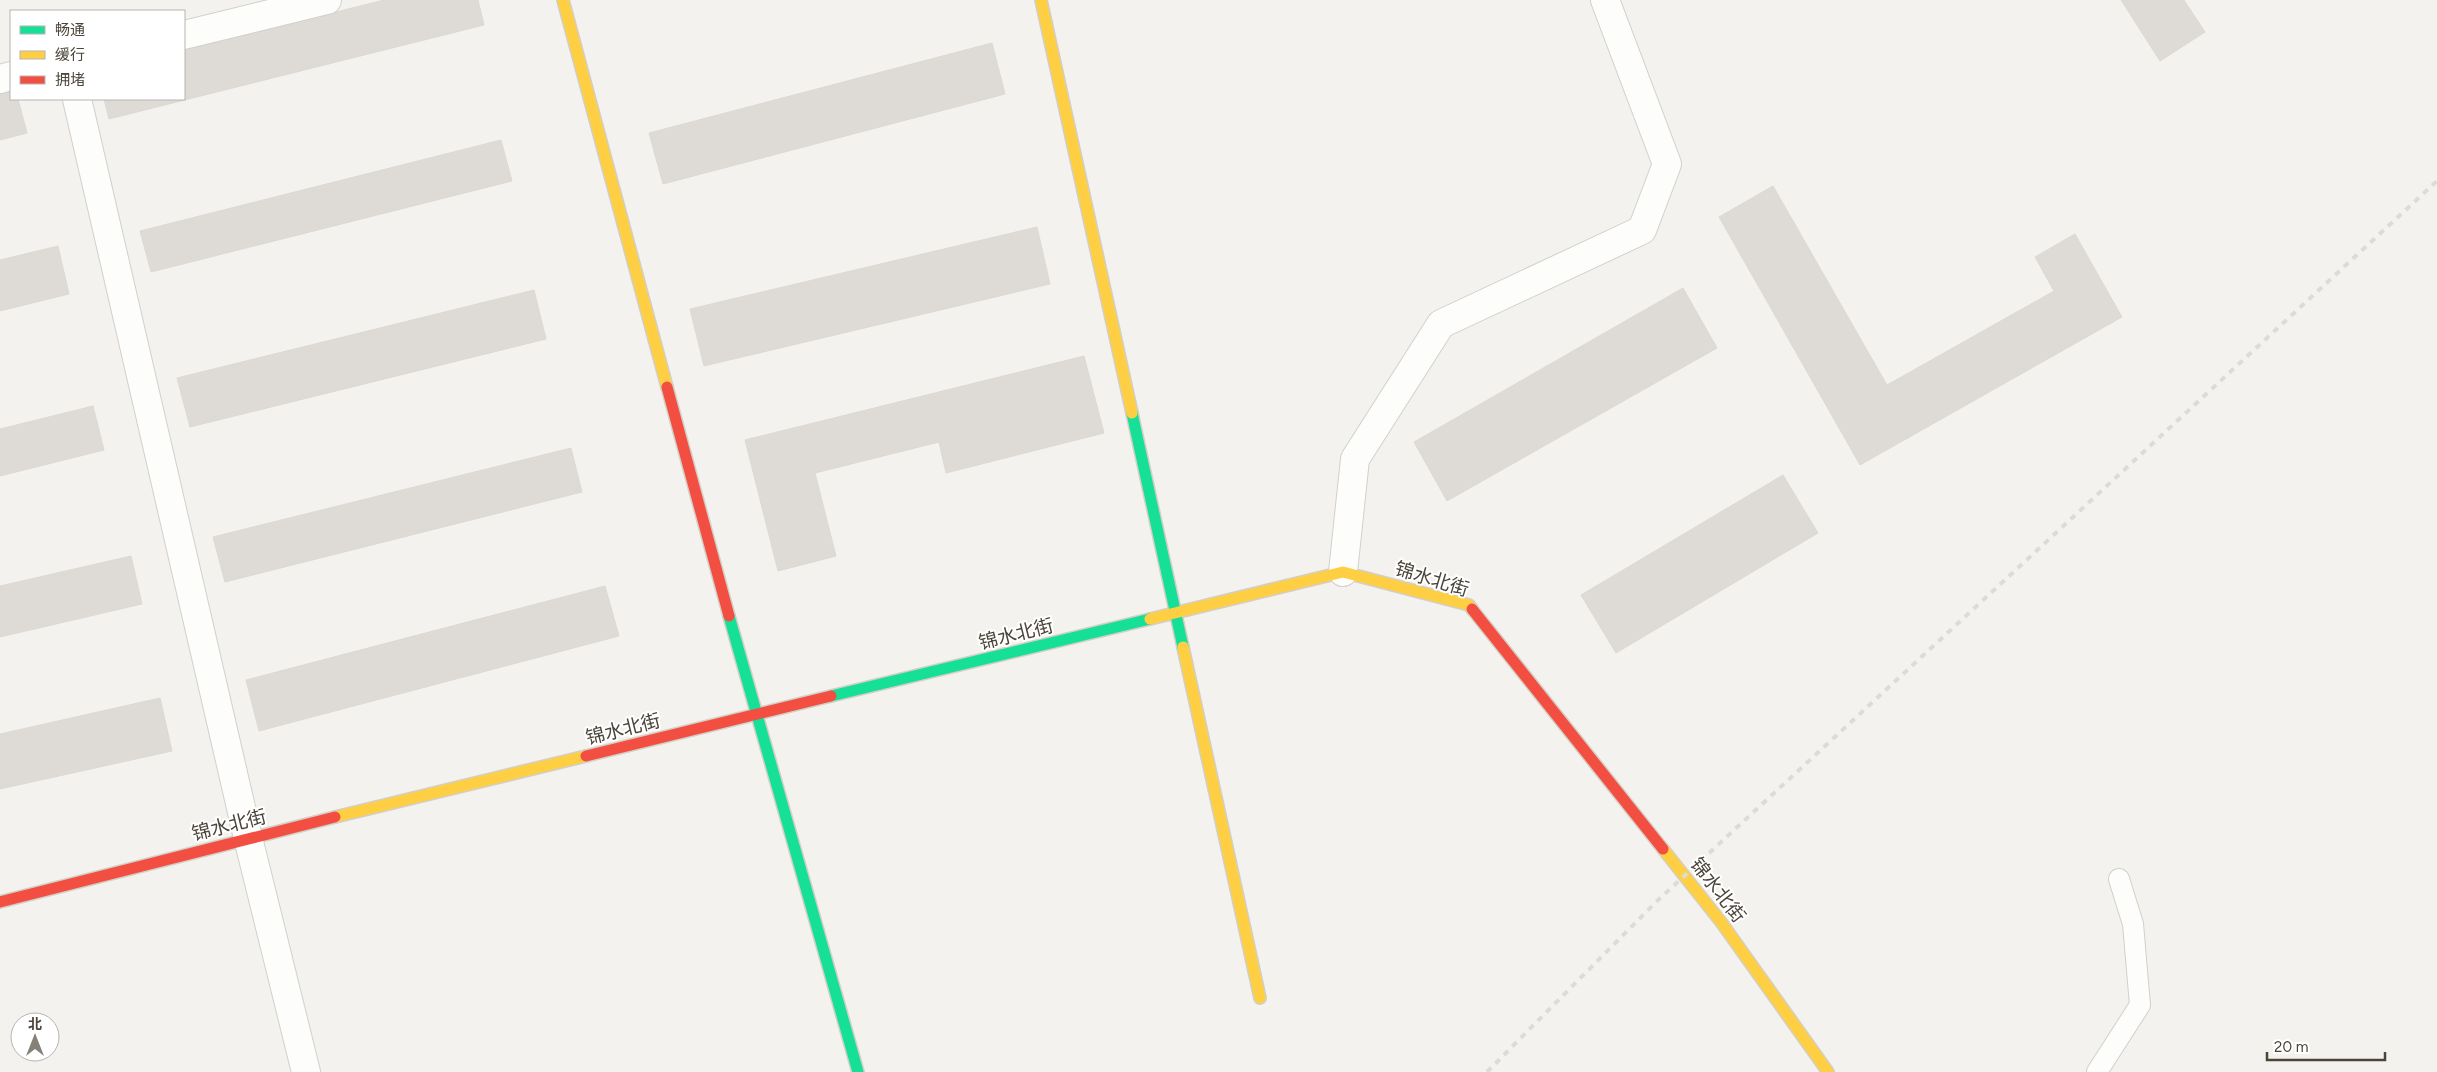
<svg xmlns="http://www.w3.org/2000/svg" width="2437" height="1072" viewBox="0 0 2437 1072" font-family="Figtree,'Noto Sans SC',sans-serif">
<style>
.building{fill:#dedbd6;stroke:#dcd9d4}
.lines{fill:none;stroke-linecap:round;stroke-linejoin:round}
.lane-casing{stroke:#d2d0cb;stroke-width:22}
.street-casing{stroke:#d2d0cb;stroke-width:30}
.fast-casing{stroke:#d3cfc5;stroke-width:14}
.slow-casing{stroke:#d3cfc5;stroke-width:14}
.jam-casing{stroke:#d3cfc5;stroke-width:14}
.lane{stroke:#fdfdfc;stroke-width:20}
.street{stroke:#fdfdfc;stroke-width:28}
.fast{stroke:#16e098;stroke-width:11}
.slow{stroke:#ffcf43;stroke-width:11}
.jam{stroke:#f24e42;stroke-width:11}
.rail{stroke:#dbdbda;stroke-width:4;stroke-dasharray:6 6;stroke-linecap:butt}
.labels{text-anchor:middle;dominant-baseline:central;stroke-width:4;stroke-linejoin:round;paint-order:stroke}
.street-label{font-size:19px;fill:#4b4439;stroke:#fff}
</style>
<rect width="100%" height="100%" fill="#f4f2ee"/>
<g class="building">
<polygon points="384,0 478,0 484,25 109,119 104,99 184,99 184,50"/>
<polygon points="2121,0 2184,0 2205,32 2160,61"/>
<polygon points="992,43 1005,94 663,184 649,133"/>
<polygon points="11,87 11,99 18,99 27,133 0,140 0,90"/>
<polygon points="501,140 512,181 151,272 140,231"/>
<polygon points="1773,186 1887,385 2054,291 2035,257 2075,234 2122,317 1860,465 1719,217"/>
<polygon points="1037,227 1050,284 704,366 690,309"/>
<polygon points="58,246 69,294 0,311 0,260"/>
<polygon points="1683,288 1717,348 1447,501 1414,442"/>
<polygon points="534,290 546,339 190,427 177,378"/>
<polygon points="1084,356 1104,433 946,473 939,442 815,473 836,556 778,571 745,440"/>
<polygon points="93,406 104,450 0,476 0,429"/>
<polygon points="571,448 582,492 225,582 213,537"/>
<polygon points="1783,475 1818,533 1616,653 1581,595"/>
<polygon points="131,556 142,604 0,637 0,586"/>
<polygon points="605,586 619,636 259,731 246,680"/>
<polygon points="160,698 172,751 0,789 0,734"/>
</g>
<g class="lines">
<g class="lane-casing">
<polyline id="lane" points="2097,1072 2140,1005 2133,924 2119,879"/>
</g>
<g class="street-casing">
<g id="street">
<polyline points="184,35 327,0"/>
<polyline points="0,79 11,76"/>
<polyline points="77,99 248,838 306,1072"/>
<polyline points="1343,572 1355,459 1441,324 1642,230 1667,164 1605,0"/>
</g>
</g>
<g class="fast-casing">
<g id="fast">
<polyline points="1132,413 1183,647"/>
<polyline points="729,616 858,1072"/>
<polyline points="831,696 1150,619"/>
</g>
</g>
<g class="slow-casing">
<g id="slow">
<polyline points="563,0 667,387"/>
<polyline points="1041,0 1132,413"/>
<polyline points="1150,619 1343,572 1469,605 1472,609"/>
<polyline points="1183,647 1260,998"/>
<polyline points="335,817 586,756"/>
<polyline points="1663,849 1721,922 1828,1072"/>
</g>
</g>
<g class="jam-casing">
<g id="jam">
<polyline points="667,387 729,616"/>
<polyline points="1472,609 1663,849"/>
<polyline points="586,756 831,696"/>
<polyline points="0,902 335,817"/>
</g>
</g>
<use href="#lane" class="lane"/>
<use href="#street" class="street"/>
<use href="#fast" class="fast"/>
<use href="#slow" class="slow"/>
<use href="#jam" class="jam"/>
<polyline class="rail" points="1487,1072 1655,903 2437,181"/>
</g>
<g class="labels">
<g class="street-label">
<text transform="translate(1432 579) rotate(17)">锦水北街</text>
<text transform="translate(1016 634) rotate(-14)">锦水北街</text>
<text transform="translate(623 729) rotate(-14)">锦水北街</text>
<text transform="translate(229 825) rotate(-14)">锦水北街</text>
<text transform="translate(1718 890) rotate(52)">锦水北街</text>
</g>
</g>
<rect x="10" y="10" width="175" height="90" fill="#ffffff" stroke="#b7b4b0"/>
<rect x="20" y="26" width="25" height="8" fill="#16e098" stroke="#b7b4b0"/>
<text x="55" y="35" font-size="15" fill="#4b4439">畅通</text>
<rect x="20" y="51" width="25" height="8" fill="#ffcf43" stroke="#b7b4b0"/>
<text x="55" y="60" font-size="15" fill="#4b4439">缓行</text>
<rect x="20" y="76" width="25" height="8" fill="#f24e42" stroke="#b7b4b0"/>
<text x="55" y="85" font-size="15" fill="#4b4439">拥堵</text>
<g transform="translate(35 1037)"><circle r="24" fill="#ffffff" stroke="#b7b4b0"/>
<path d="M0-4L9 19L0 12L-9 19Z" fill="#868178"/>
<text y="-8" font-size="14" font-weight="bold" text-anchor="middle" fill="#4b4439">北</text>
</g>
<path d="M2267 1052v8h118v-8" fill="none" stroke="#4b4439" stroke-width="2.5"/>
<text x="2274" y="1052" font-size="15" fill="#4b4439" stroke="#ffffff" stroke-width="4" paint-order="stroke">20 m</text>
</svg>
